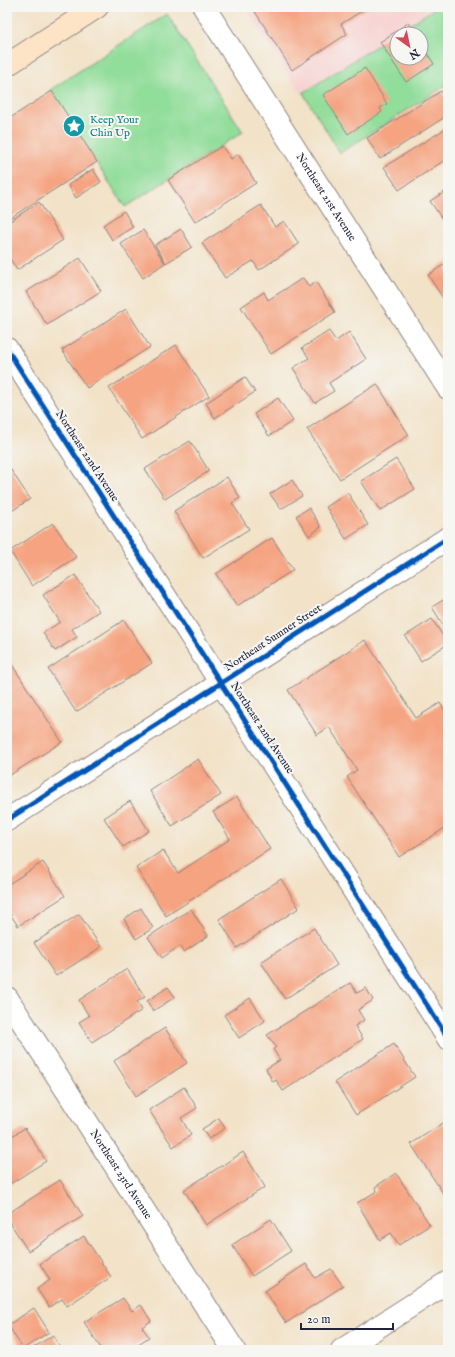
<svg xmlns="http://www.w3.org/2000/svg" width="455" height="1357" viewBox="0 0 455 1357" font-family="'IM FELL English',serif">
<style>
.built{fill:#f7d0cf}
.green{fill:#91dd9a;stroke:#5a806a;fill-rule:evenodd}
.building{fill:#f5a380}
.lines{fill:none;stroke-linecap:round;stroke-linejoin:round}
.street-casing{stroke:#8a8281;stroke-width:24}
.secondary-casing{stroke:#8a8281;stroke-width:24}
.street{stroke:#fff;stroke-width:22}
.secondary{stroke:#fee4c6;stroke-width:22}
.cycleway-casing{stroke:#f6f6f2;stroke-width:8}
.cycleway{stroke:#0057b8;stroke-width:5}
.labels{text-anchor:middle;dominant-baseline:central;stroke-width:4;stroke-linejoin:round;paint-order:stroke}
.culture-label{font-size:11px;fill:#0d838f;stroke:#f6f6f2;text-anchor:start}
.street-label{font-size:11px;fill:#22223b;stroke:#f6f6f2}
</style>
<rect width="100%" height="100%" fill="#f6f6f2"/>
<filter id="ink" filterUnits="userSpaceOnUse"><feTurbulence type="fractalNoise" baseFrequency=".025" numOctaves="2"/><feDisplacementMap in="SourceGraphic" scale="8" xChannelSelector="R" yChannelSelector="G"/><feConvolveMatrix kernelMatrix="1 2 1 2 8 2 1 2 1" color-interpolation-filters="sRGB"/></filter>
<filter id="wash" filterUnits="userSpaceOnUse"><feTurbulence type="fractalNoise" baseFrequency=".012" numOctaves="4" result="noise"/><feDisplacementMap in="SourceGraphic" scale="16" xChannelSelector="R" yChannelSelector="G"/><feGaussianBlur stdDeviation="0.9" result="paint"/><feColorMatrix in="noise" values="0 0 0 0 0 0 0 0 0 0 0 0 0 0 0 0 0 1.4 0 .05"/><feComposite in="paint" operator="in"/></filter>
<g filter="url(#wash)">
<rect width="100%" height="100%" fill="#f2e2c7"/>
<polygon class="built" points="245,7 437,7 301,94"/>
<g class="green">
<path d="M 437,7 L 448,7 L 448,84 L 340,153 L 303,93 ZM 397,34 L 421,34 L 421,58 L 397,58 Z"/>
<polygon points="167,14 243,132 125,207 50,90"/>
</g>
<g id="blocks">
<g class="building">
<polygon points="252,7 368,7 341,24 347,34 292,70"/>
<polygon points="408,23 415,34 397,34 397,58 421,58 421,43 434,64 406,82 380,42"/>
<polygon points="365,68 387,104 380,108 382,112 348,134 323,95"/>
<polygon points="52,91 97,162 7,220 7,120"/>
<polygon points="441,91 448,102 448,115 380,159 367,138"/>
<polygon points="448,127 448,158 399,190 384,167"/>
<polygon points="222,146 231,159 238,154 256,183 195,222 168,180"/>
<polygon points="93,169 101,182 76,198 68,185"/>
<polygon points="448,190 448,228 430,201"/>
<polygon points="39,202 63,240 17,270 7,254 7,223"/>
<polygon points="261,205 275,227 284,221 299,244 259,270 253,261 225,278 202,243"/>
<polygon points="124,211 133,227 112,240 103,225"/>
<polygon points="181,229 192,247 166,263 155,245"/>
<polygon points="143,230 165,263 143,278 121,244"/>
<polygon points="80,258 101,291 47,325 26,292"/>
<polygon points="448,262 448,306 428,275"/>
<polygon points="303,278 309,287 316,282 335,312 271,354 241,307 264,292 268,300"/>
<polygon points="126,309 150,347 87,388 62,350"/>
<polygon points="329,331 336,341 349,332 366,359 329,383 334,391 315,403 293,368 309,358 302,348"/>
<polygon points="176,345 209,396 142,439 109,388"/>
<polygon points="245,377 255,392 215,418 206,403"/>
<polygon points="377,384 409,435 340,479 307,429"/>
<polygon points="278,398 293,421 269,436 254,414"/>
<polygon points="190,441 209,471 165,499 145,469"/>
<polygon points="396,459 415,489 380,511 361,481"/>
<polygon points="7,464 30,499 7,514"/>
<polygon points="227,477 240,498 232,503 249,529 203,558 174,511"/>
<polygon points="292,480 302,496 281,509 270,494"/>
<polygon points="348,493 368,525 346,539 326,507"/>
<polygon points="309,508 321,527 309,536 296,516"/>
<polygon points="53,523 76,557 32,586 10,551"/>
<polygon points="272,538 293,570 237,606 216,574"/>
<polygon points="75,575 99,611 72,629 77,637 55,651 43,633 60,622 43,595"/>
<polygon points="448,597 448,633 432,607"/>
<polygon points="432,619 448,644 421,661 405,636"/>
<polygon points="124,620 152,663 76,712 48,669"/>
<polygon points="365,640 416,718 440,703 448,715 448,826 399,857 347,777 357,770 329,727 317,735 288,690"/>
<polygon points="7,657 62,742 7,777"/>
<polygon points="198,759 221,795 172,826 150,791"/>
<polygon points="237,797 270,849 166,916 136,868 163,850 178,873 230,839 213,812"/>
<polygon points="130,801 149,831 123,847 104,818"/>
<polygon points="43,862 65,896 18,926 7,909 7,885"/>
<polygon points="281,879 299,908 237,948 219,919"/>
<polygon points="141,908 153,928 136,939 124,919"/>
<polygon points="191,909 208,936 184,952 180,946 162,958 148,937"/>
<polygon points="79,914 101,947 56,976 34,943"/>
<polygon points="314,928 337,965 285,999 261,962"/>
<polygon points="127,969 145,997 137,1002 142,1010 92,1042 79,1022 89,1016 79,1000"/>
<polygon points="350,983 357,993 366,988 373,1000 358,1010 364,1020 355,1026 363,1039 283,1091 276,1080 273,1082 266,1069 280,1060 273,1049 276,1047 267,1035"/>
<polygon points="168,987 175,997 153,1011 147,1001"/>
<polygon points="250,998 265,1021 239,1038 224,1015"/>
<polygon points="165,1028 187,1063 136,1096 114,1061"/>
<polygon points="394,1044 415,1077 356,1115 335,1082"/>
<polygon points="184,1087 197,1108 181,1118 191,1135 173,1147 149,1110"/>
<polygon points="219,1118 225,1128 209,1139 202,1129"/>
<polygon points="443,1123 448,1130 448,1201 411,1144"/>
<polygon points="25,1128 46,1161 7,1186 7,1139"/>
<polygon points="243,1152 265,1187 206,1225 184,1190"/>
<polygon points="396,1173 430,1225 399,1245 391,1233 380,1240 357,1203 377,1191 375,1187"/>
<polygon points="60,1180 83,1216 28,1251 7,1218 7,1214"/>
<polygon points="271,1219 291,1251 252,1276 232,1245"/>
<polygon points="84,1236 111,1277 67,1306 62,1299 49,1307 37,1289 50,1280 40,1264"/>
<polygon points="306,1264 315,1278 331,1269 343,1286 286,1323 265,1291"/>
<polygon points="123,1298 132,1311 141,1305 151,1321 142,1327 149,1337 129,1350 102,1350 84,1322"/>
<polygon points="34,1308 49,1332 23,1349 8,1325"/>
<polygon points="53,1335 62,1350 30,1350"/>
</g>
</g>
</g>
<g filter="url(#ink)">
<use href="#blocks" fill-opacity="0" stroke="#8a8281" stroke-width="1"/>
<g class="lines">
<g class="street-casing">
<g id="street">
<path id="s1" d="M 204,7 L 448,388"/>
<polyline points="7,349 448,1038"/>
<polyline points="7,820 448,538"/>
<path id="s2" d="M 7,998 L 234,1350"/>
<polyline points="342,1350 448,1282"/>
</g>
</g>
<g class="secondary-casing">
<polyline id="secondary" points="7,65 97,7"/>
</g>
<use href="#street" class="street"/>
<use href="#secondary" class="secondary"/>
<g class="cycleway-casing">
<g id="cycleway">
<polyline points="7,349 448,1038"/>
<polyline points="7,820 448,538"/>
</g>
</g>
<use href="#cycleway" class="cycleway"/>
</g>
</g>
<defs>
<g id="sight-disc" transform="scale(1.15)"><circle r="9.5" fill="#0f9aa8" stroke="#f6f6f2"/><path d="M0-6L1.8-2.2L6-1.7L2.9 1.2L3.7 5.4L0 3.3L-3.7 5.4L-2.9 1.2L-6-1.7L-1.8-2.2Z" fill="#fff"/></g>
</defs>
<g fill-rule="evenodd">
<use href="#sight-disc" x="74" y="126"/>
</g>
<g class="labels">
<g class="culture-label">
<text x="90" y="120">Keep Your<tspan x="90" dy="13">Chin Up</tspan></text>
</g>
<g class="street-label">
<text stroke="none"><textPath href="#s1" startOffset="226">Northeast 21st Avenue</textPath></text>
<text transform="translate(87 456) rotate(57)">Northeast 22nd Avenue</text>
<text transform="translate(273 638) rotate(-33)">Northeast Sumner Street</text>
<text transform="translate(262 728) rotate(57)">Northeast 22nd Avenue</text>
<text stroke="none"><textPath href="#s2" startOffset="210">Northeast 23rd Avenue</textPath></text>
</g>
</g>
<rect width="455" height="1357" fill="none" stroke="#f6f6f2" stroke-width="24"/>
<g transform="translate(409 46) rotate(147)"><circle r="19" fill="#f6f6f2" stroke="#a1a1a9"/>
<path d="M0-3L7 15L0 10L-7 15Z" fill="#d1495b"/>
<text y="-6" font-size="11" font-weight="bold" text-anchor="middle" fill="#22223b">N</text>
</g>
<path d="M301 1323v6h92v-6" fill="none" stroke="#22223b" stroke-width="2"/>
<text x="307" y="1323" font-size="12" fill="#22223b" stroke="#f6f6f2" stroke-width="3" paint-order="stroke">20 m</text>
</svg>
